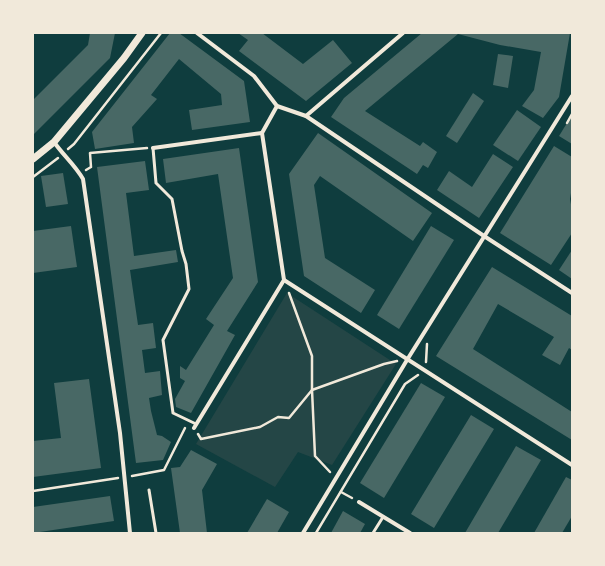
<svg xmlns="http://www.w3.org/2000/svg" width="605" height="566" viewBox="0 0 605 566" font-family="Figtree,sans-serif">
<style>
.green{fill:#244646}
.building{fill:#486865}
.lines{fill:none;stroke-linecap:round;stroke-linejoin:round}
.path{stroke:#f1e9da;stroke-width:2.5}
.service{stroke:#f1e9da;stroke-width:3}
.minor{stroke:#f1e9da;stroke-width:4}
.tertiary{stroke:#f1e9da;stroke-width:7}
</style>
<rect width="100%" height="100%" fill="#0f3d3e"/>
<polygon class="green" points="287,293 396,364 332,465 298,452 275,487 196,444"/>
<g class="building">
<polygon points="90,33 115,33 110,58 33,135 33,100 88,45"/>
<polygon points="170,33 179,33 244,81 250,122 192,130 189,110 222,105 221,94 179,59 151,95 157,99 132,127 134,143 95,149 92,132"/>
<polygon points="238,33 262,33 303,64 333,40 352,63 306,101 239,51 248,40"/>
<polygon points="422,33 570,33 559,97 543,118 522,106 534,90 541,52 500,45 458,34 365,111 420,146 423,142 437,152 428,168 423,165 417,174 331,117 344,98"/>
<polygon points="498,54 513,56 508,88 493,85"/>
<polygon points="473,93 484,101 457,143 446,136"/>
<polygon points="517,110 541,127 518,161 493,145"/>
<polygon points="572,115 572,144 559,136"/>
<polygon points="318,133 432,213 413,241 320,176 314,185 325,258 375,290 361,313 304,276 289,174"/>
<polygon points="554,146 572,157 572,187 570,199 572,210 572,233 551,265 500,233"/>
<polygon points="239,148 258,282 227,331 235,335 191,413 176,407 175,399 185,381 180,378 180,366 186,370 214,325 206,319 233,278 218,174 166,183 163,159"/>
<polygon points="493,154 513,167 479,218 437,190 449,171 472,187"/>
<polygon points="145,161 149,190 126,193 134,256 176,250 178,262 130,270 138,325 153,323 156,348 142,350 145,373 160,371 162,395 149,398 151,411 157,435 162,436 171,442 163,460 136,463 97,167"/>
<polygon points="63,173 68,204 46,207 41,176"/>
<polygon points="71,226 77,267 33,273 33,231"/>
<polygon points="431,226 454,240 399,329 377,315"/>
<polygon points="572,250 572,279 559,270"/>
<polygon points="492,267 572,316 572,350 569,348 560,365 542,355 554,337 498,304 473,349 572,412 572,440 436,356"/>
<polygon points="89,379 101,468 33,477 33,441 61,438 54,383"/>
<polygon points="421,383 445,397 384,498 360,483"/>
<polygon points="471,415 494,429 434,528 411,514"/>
<polygon points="516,446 541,460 498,533 465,533"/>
<polygon points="191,450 217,464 202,490 207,533 180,533 171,468 180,467"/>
<polygon points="566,477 572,480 572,516 562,533 534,533"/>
<polygon points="110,496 114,521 33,533 33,507"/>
<polygon points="267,499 289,512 277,533 247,533"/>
<polygon points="343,511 365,524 360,533 331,533"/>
</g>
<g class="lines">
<g class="path">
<polyline points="567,123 572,114"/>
<polyline points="68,149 74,144 161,33"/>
<polyline points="86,170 91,167 90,153 147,148"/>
<polyline points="33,177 58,158"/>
<polyline points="289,293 312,356 312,390 315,456 330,472"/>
<polyline points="426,362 427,344"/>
<polyline points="198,434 201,439 260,427 278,417 289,418 312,390 384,364 397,361"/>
<polyline points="132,476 164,470 185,428"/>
<polyline points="33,491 118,478"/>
<polyline points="341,492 352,498"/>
<polyline points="316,533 405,384 418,375"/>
</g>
<g class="service">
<polyline points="153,148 156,183 172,199 182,251 186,264 189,289 163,340 173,413 196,424"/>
<polyline points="149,490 156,533"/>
<polyline points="373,533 383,517"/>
</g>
<g class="minor">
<polyline points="197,33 254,76 277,106 306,116 484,236 572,293"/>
<polyline points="306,116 403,33"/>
<polyline points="262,133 277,106"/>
<path d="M 54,142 C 63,155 75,165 83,179 L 120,433 L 130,533"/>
<polyline points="153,148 262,133"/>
<polyline points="284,280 572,465"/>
<polyline points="194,428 284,280 262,133"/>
<polyline points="359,502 410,533"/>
<polyline points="303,533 407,360 572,96"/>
</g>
<polyline class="tertiary" points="33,159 54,142 124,58 142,33"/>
</g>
<rect width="605" height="566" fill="none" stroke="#f1e9da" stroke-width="68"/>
</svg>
